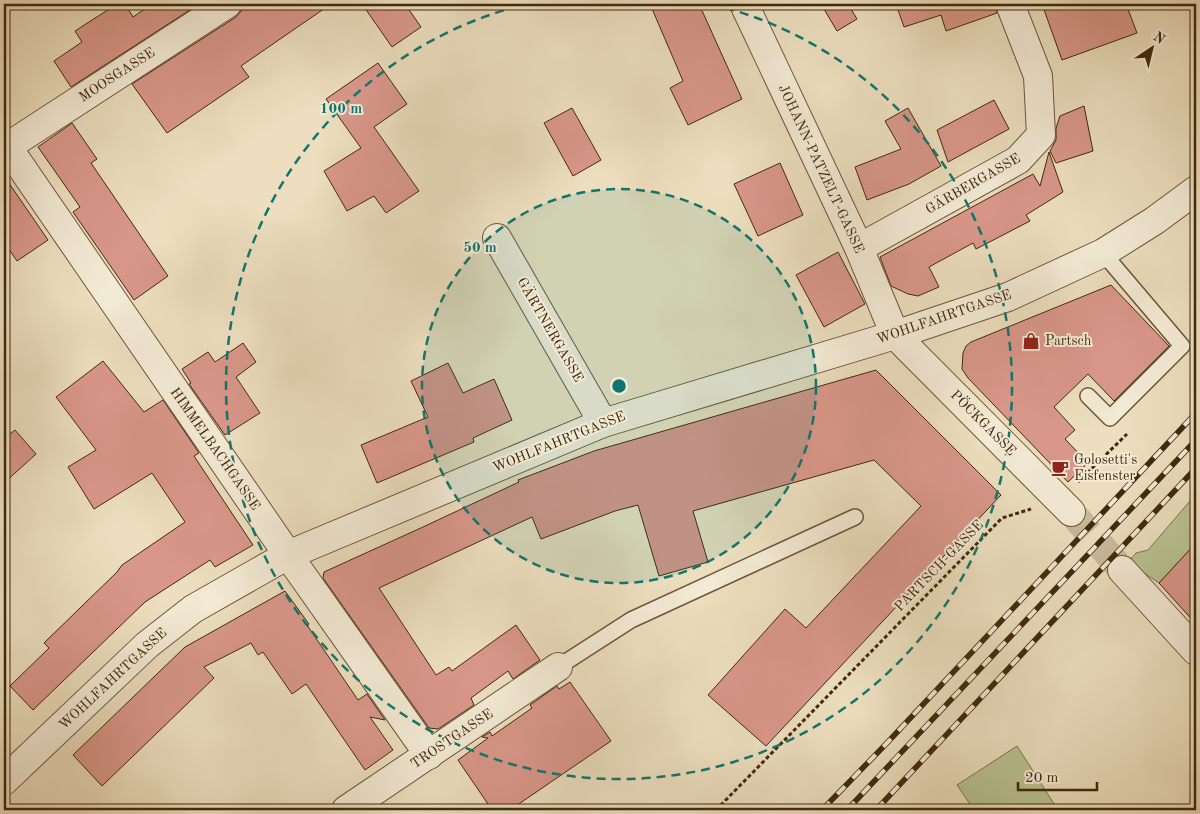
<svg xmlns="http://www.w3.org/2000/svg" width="1200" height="814" viewBox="0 0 1200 814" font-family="'Old Standard TT',serif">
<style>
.green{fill:#b9c191;stroke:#7d764f}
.building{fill:#d9978a;stroke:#412a0d}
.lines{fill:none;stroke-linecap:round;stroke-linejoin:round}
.street-tunnel{stroke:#caba9b;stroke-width:28;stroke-dasharray:28 14;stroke-linecap:butt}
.lane-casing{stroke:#6c5739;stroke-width:18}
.street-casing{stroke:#6c5739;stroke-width:30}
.path{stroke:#412a0d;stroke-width:3;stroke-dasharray:4 2.5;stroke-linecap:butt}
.lane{stroke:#f3ead5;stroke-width:15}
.street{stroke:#f3ead5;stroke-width:28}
.rail-casing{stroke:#412a0d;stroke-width:5.5}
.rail{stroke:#f3ead5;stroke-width:4;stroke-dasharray:11;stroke-linecap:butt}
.ring{fill:none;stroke:#0f766e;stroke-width:2.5;stroke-dasharray:9 6}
.labels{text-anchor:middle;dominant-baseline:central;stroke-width:4;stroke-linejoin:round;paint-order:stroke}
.street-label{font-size:14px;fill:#412a0d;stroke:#f3ead5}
.poi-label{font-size:14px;fill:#412a0d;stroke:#f3ead5;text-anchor:start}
.centre{fill:#0f766e;stroke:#f3ead5;stroke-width:2.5}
.ring-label{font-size:15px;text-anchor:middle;font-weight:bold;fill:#0f766e;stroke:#f3ead5;stroke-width:4;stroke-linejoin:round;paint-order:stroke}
</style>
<rect width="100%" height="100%" fill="#ecdebe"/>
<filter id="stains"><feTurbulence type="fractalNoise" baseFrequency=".004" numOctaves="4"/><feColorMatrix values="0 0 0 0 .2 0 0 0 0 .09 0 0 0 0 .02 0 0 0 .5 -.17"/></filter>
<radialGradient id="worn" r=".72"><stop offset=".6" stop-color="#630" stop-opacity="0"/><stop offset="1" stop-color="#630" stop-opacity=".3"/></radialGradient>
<g class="green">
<polygon points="1196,494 1196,543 1159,583 1128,562 1136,553 1148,550"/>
<polygon points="1017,746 1058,810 974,810 957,785"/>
</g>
<g class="building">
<polygon points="117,4 125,4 133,17 152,4 199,4 71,87 54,61 82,42 75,31"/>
<polygon points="243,4 331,4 241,66 249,77 167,133 132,84 236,17 241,11"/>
<polygon points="362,4 405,4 421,27 392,47"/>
<polygon points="650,4 699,4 742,99 688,125 670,88 683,81"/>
<polygon points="821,4 848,4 857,19 837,31"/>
<polygon points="896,4 995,4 997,13 946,31 941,15 904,27"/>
<polygon points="1042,4 1126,4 1137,33 1062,60"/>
<polygon points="378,63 407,104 374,127 419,191 386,213 374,196 347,211 324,171 361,148 326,99"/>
<polygon points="994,100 1009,129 948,162 937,130"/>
<polygon points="1084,106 1093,151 1056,163 1050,151 1056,140 1056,128 1060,116"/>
<polygon points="572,108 601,160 573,176 544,123"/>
<polygon points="908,108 941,166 909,184 867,200 855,167 901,149 885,121"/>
<polygon points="72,123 97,159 91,163 168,276 134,300 73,212 80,207 38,147"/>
<polygon points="1049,152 1063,192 1026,215 1030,221 976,249 973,243 929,267 939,287 918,296 908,294 891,286 880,257 1033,174 1040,186"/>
<polygon points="780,163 803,215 758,236 734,184"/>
<polygon points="4,176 48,240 17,261 4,242"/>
<polygon points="838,252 865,304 824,327 796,275"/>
<polygon points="1111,285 1169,346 1114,401 1088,374 1054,407 1075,430 1065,439 1088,463 1068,482 968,378 962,369 963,353 966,346 971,342"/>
<polygon points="243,343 256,362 236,377 260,413 225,435 189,384 191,383 182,369 208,352 215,362"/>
<polygon points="103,361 144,412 163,400 199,453 194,456 253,545 215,567 210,560 145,602 33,710 10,686 49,648 44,643 117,572 122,565 185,522 152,473 94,509 68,467 96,450 56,397"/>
<polygon points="448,363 463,393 494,379 512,420 473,438 474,442 377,483 361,445 428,417 411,381"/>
<polygon points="876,370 1001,495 766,746 708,695 785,609 806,628 921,506 874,460 693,511 708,562 659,576 638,505 615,511 541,539 532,517 379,588 436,675 449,667 452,671 516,625 540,660 513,679 508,671 471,698 474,705 438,729 429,728 323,578 324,572 423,527 519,482 518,480 594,451"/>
<polygon points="15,430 36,454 4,483 4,439"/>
<polygon points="1196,543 1196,624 1159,583"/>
<polygon points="285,591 309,624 307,625 358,700 367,694 385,720 370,717 393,750 365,770 306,684 292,694 263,652 258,655 251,643 204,667 214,678 102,786 73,755 185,647"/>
<polygon points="570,682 611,741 510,810 492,810 458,760 488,738 482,737 490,732 492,736 532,708 530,705 557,686 559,689"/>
</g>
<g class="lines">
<polyline class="street-tunnel" points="1071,512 1122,570"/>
<g class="lane-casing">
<g id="lane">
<polyline points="1088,396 1110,418 1182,346 1103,253"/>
<polyline points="558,667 631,620 855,517"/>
</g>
</g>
<g class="street-casing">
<g id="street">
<polyline points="744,4 859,248 895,335 1071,512"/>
<polyline points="4,142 288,555 429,755"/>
<polyline points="7,147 227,4"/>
<polyline points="497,238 603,423"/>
<polyline points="859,248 1018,160 1041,135 1038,76 1010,4"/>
<polyline points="1122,570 1196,651"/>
<polyline points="4,781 147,645 193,609 288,555 603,423 895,335 1008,297 1103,253 1154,221 1196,190"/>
<polyline points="346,810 558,667"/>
</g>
</g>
<g class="path">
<polyline points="1078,482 1127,434"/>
<polyline points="716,810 1002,518 1031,509"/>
</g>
<use href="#lane" class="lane"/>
<use href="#street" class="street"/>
<g class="rail-casing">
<g id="rail">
<polyline points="822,810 886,744 1196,413"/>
<polyline points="847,810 1196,440"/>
<polyline points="876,810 1196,468"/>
</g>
</g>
<use href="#rail" class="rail"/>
</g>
<circle cx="619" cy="386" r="197" fill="#0f766e" fill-opacity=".12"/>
<g class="ring">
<circle cx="619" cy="386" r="197"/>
<path d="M711 4A393 393 0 1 1 527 4"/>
</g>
<defs>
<g id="shop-bare" transform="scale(1.35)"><path d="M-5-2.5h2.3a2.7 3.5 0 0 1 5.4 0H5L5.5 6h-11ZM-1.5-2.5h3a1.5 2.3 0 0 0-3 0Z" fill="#8f2418" stroke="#f3ead5" stroke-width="2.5" paint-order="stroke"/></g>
<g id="cafe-bare" transform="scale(1.35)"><path d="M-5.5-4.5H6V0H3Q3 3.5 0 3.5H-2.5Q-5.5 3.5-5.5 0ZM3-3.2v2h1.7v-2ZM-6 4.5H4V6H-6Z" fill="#8f2418" stroke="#f3ead5" stroke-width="2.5" paint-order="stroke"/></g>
</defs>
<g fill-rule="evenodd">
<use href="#shop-bare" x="1031" y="341"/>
<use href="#cafe-bare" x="1060" y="468"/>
</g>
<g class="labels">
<g class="street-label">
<text transform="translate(117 75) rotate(-33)">MOOSGASSE</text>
<text transform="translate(821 169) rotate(65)">JOHANN-PATZELT-GASSE</text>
<text transform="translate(973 184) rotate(-30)">GÄRBERGASSE</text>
<text transform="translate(944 317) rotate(-19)">WOHLFAHRTGASSE</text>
<text transform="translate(550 330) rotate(60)">GÄRTNERGASSE</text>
<text transform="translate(983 423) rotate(45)">PÖCKGASSE</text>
<text transform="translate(559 442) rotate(-22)">WOHLFAHRTGASSE</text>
<text transform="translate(215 449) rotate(55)">HIMMELBACHGASSE</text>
<text transform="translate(939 566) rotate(-46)">PARTSCH-GASSE</text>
<text transform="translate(113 679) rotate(-43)">WOHLFAHRTGASSE</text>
<text transform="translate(452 739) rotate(-34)">TROSTGASSE</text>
</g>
<g class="poi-label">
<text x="1045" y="341">Partsch</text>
<text x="1074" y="460">Golosetti's<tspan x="1074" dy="16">Eisfenster</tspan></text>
</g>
</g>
<circle cx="619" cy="386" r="8" class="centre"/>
<g class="ring-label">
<text x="341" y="113">100 m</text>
<text x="480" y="252">50 m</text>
</g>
<rect width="1200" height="814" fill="none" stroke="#ecdebe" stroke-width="20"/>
<rect x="5" y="5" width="1190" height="804" fill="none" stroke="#412a0d" stroke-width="2.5"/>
<rect x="10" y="10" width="1180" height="794" fill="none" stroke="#412a0d"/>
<g transform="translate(1152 48) rotate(35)" stroke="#f3ead5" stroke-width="4" paint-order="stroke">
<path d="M0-4L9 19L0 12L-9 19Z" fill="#412a0d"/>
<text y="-8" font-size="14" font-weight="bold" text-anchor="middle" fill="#412a0d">N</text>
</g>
<path d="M1018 782v8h79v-8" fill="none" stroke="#412a0d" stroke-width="2.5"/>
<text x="1025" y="782" font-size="15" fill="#412a0d" stroke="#f3ead5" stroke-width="4" paint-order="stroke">20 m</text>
<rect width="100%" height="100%" filter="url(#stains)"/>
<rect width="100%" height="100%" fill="url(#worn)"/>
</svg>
